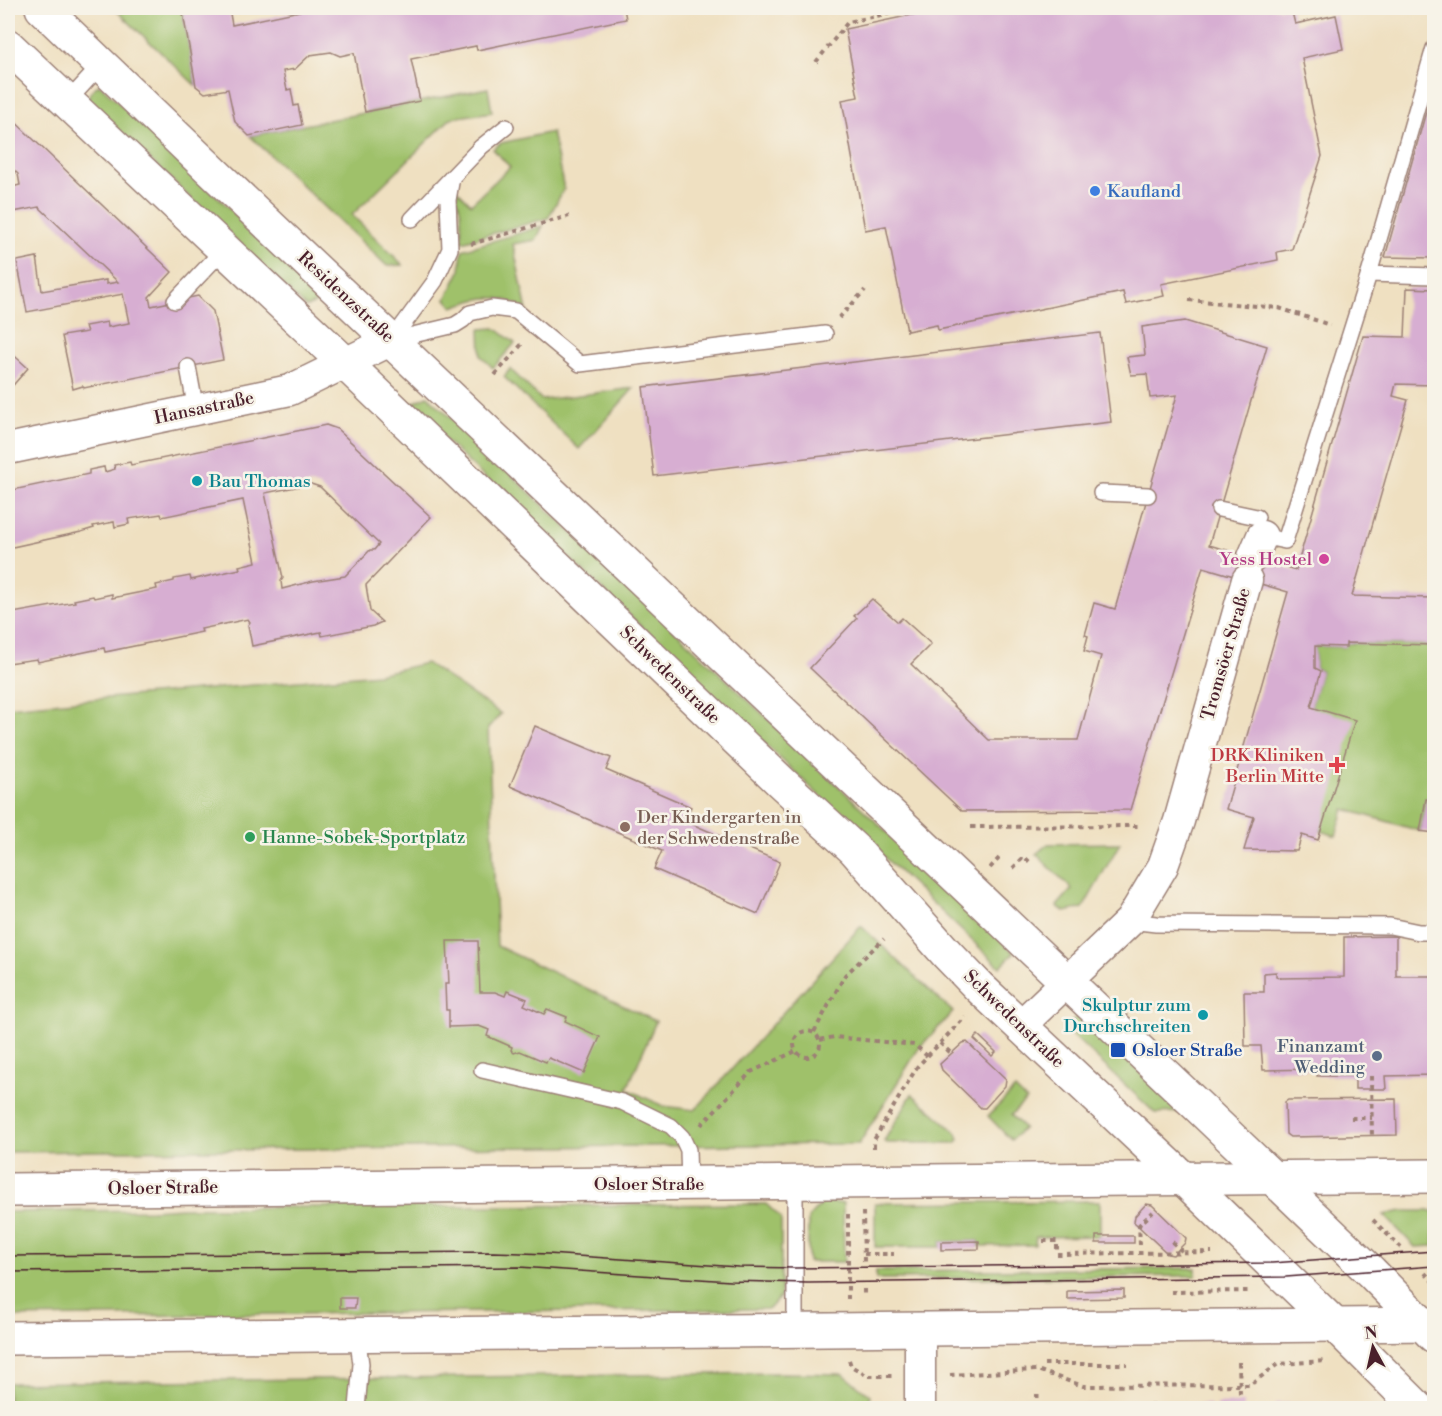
<svg xmlns="http://www.w3.org/2000/svg" width="1442" height="1416" viewBox="0 0 1442 1416" font-family="'Libre Bodoni',serif">
<style>
.green{fill:#9fc16b;stroke:#74704b;stroke-width:1.5}
.building{fill:#d7aed2;fill-rule:evenodd}
.lines{fill:none;stroke-linecap:round;stroke-linejoin:round}
.lane-casing{stroke:#9c8076;stroke-width:18}
.street-casing{stroke:#9c8076;stroke-width:33}
.secondary-casing{stroke:#9c8076;stroke-width:36}
.primary-casing{stroke:#9c8076;stroke-width:36}
.path{stroke:#9c8076;stroke-width:4;stroke-dasharray:4.5 4.5;stroke-linecap:butt}
.lane{stroke:#fff;stroke-width:15}
.street{stroke:#fff;stroke-width:30}
.secondary{stroke:#fff;stroke-width:33}
.primary{stroke:#fff;stroke-width:33}
.tram{stroke:#4a1f2b;stroke-width:1.5}
.shop-dot{fill:#3f7fe0;stroke:#f7f3e8;stroke-width:2}
.culture-dot{fill:#0f9aa8;stroke:#f7f3e8;stroke-width:2}
.hotel-dot{fill:#d1479c;stroke:#f7f3e8;stroke-width:2}
.health-dot{fill:#e0444e;stroke:#f7f3e8;stroke-width:2}
.education-dot{fill:#8d6e63;stroke:#f7f3e8;stroke-width:2}
.leisure-dot{fill:#2e9e5b;stroke:#f7f3e8;stroke-width:2}
.transit-dot{fill:#1a4fb4;stroke:#f7f3e8;stroke-width:2}
.service-dot{fill:#5c6f8a;stroke:#f7f3e8;stroke-width:2}
.labels{text-anchor:middle;dominant-baseline:central;stroke-width:5;stroke-linejoin:round;paint-order:stroke}
.shop-label{font-size:18px;fill:#366cbe;stroke:#f7f3e8;text-anchor:start}
.street-label{font-size:18px;fill:#4a1f2b;stroke:#f7f3e8}
.culture-label{font-size:18px;fill:#0d838f;stroke:#f7f3e8;text-anchor:start}
.hotel-label{font-size:18px;fill:#b23c85;stroke:#f7f3e8;text-anchor:end}
.health-label{font-size:18px;fill:#be3a42;stroke:#f7f3e8;text-anchor:end}
.education-label{font-size:18px;fill:#785e54;stroke:#f7f3e8;text-anchor:start}
.leisure-label{font-size:18px;fill:#27864d;stroke:#f7f3e8;text-anchor:start}
.service-label{font-size:18px;fill:#4e5e75;stroke:#f7f3e8;text-anchor:end}
.transit-label{font-size:18px;fill:#164399;stroke:#f7f3e8;text-anchor:start}
</style>
<rect width="100%" height="100%" fill="#f7f3e8"/>
<filter id="ink" filterUnits="userSpaceOnUse"><feTurbulence type="fractalNoise" baseFrequency=".0167" numOctaves="2"/><feDisplacementMap in="SourceGraphic" scale="12" xChannelSelector="R" yChannelSelector="G"/><feConvolveMatrix kernelMatrix="1 2 1 2 8 2 1 2 1" color-interpolation-filters="sRGB"/></filter>
<filter id="wash" filterUnits="userSpaceOnUse"><feTurbulence type="fractalNoise" baseFrequency=".008" numOctaves="4" result="noise"/><feDisplacementMap in="SourceGraphic" scale="24" xChannelSelector="R" yChannelSelector="G"/><feGaussianBlur stdDeviation="1.35" result="paint"/><feColorMatrix in="noise" values="0 0 0 0 0 0 0 0 0 0 0 0 0 0 0 0 0 1.4 0 .05"/><feComposite in="paint" operator="in"/></filter>
<g filter="url(#wash)">
<rect width="100%" height="100%" fill="#efe0c1"/>
<g class="green">
<polygon points="114,8 182,8 196,86"/>
<path d="M 100,85 L 325,299 L 306,307 L 88,101 C 88,94 93,87 100,85 Z"/>
<polygon points="488,88 492,112 451,118 352,215 403,265 387,266 250,136"/>
<polygon points="552,132 564,189 548,218 462,242 461,213 455,188 471,204 510,167 493,149 501,143"/>
<path d="M 543,226 L 536,240 L 513,244 L 527,311 C 501,292 482,296 453,307 L 446,299 L 460,271 L 462,250 Z"/>
<polygon points="495,328 515,343 493,368 481,356 480,329"/>
<polygon points="510,369 542,400 634,388 579,449 504,377"/>
<polygon points="428,396 1014,953 1000,967 408,405"/>
<polygon points="1346,643 1434,645 1434,793 1433,800 1426,799 1420,831 1344,809 1336,836 1321,831 1311,707 1321,671 1315,668 1315,646 1345,647"/>
<polygon points="426,663 501,714 488,728 497,946 656,1021 627,1089 663,1106 695,1110 861,926 953,1012 919,1048 859,1144 8,1152 8,707 378,674"/>
<polygon points="1120,843 1083,908 1065,912 1057,906 1072,889 1036,854 1048,844"/>
<polygon points="1077,1016 1080,1016 1182,1112 1155,1113 1072,1035 1071,1023"/>
<polygon points="1015,1089 1026,1100 1011,1115 1024,1128 1011,1140 988,1116"/>
<polygon points="912,1094 957,1133 959,1139 956,1143 887,1143 884,1141"/>
<polygon points="1100,1201 1100,1236 1036,1237 1035,1245 979,1246 979,1241 941,1242 941,1247 875,1247 875,1203"/>
<polygon points="822,1203 843,1203 844,1262 808,1262 808,1218"/>
<polygon points="766,1204 781,1218 781,1296 769,1309 8,1317 8,1212 151,1210 182,1208"/>
<polygon points="1402,1211 1434,1211 1434,1246 1415,1247 1384,1215"/>
<polygon points="1196,1268 1196,1276 876,1279 876,1271"/>
<polygon points="780,1373 843,1374 870,1395 870,1408 8,1408 8,1383"/>
</g>
<g id="blocks">
<g class="building">
<polygon points="182,8 229,8 232,25 300,11 300,9 313,8 624,8 626,19 477,50 476,46 411,59 420,101 365,112 354,53 340,56 331,52 310,55 295,69 283,71 287,90 291,89 294,106 298,105 302,125 249,136 235,122 228,89 205,93 196,86"/>
<polygon points="945,8 1291,8 1295,24 1336,15 1343,49 1302,58 1322,156 1292,249 1277,252 1278,260 1161,284 1164,296 1126,304 1123,292 938,330 937,325 907,331 886,226 865,230 842,100 858,97 845,29"/>
<polygon points="1434,86 1434,258 1385,257 1426,112"/>
<polygon points="8,115 172,272 149,297 151,306 198,296 213,311 223,360 84,388 83,386 73,389 62,336 87,332 85,326 107,322 108,327 129,323 123,294 27,312 17,261 37,257 42,291 106,280 106,284 118,282 39,207 8,213 8,188 20,185 18,174 8,164"/>
<polygon points="1407,288 1434,289 1434,385 1396,384 1393,396 1408,400 1352,596 1434,598 1434,645 1346,643 1346,647 1315,646 1315,668 1321,671 1311,707 1355,720 1318,840 1302,835 1297,851 1244,850 1254,817 1226,809 1288,592 1203,567 1130,810 962,811 810,668 857,618 854,616 872,599 898,622 902,618 931,644 911,664 989,740 1078,740 1101,656 1084,651 1088,636 1085,635 1094,603 1115,609 1177,395 1150,398 1147,374 1131,375 1127,357 1145,355 1142,327 1185,321 1267,346 1209,545 1296,570 1363,336 1405,337"/>
<polygon points="1100,333 1111,422 654,476 643,387"/>
<polygon points="8,350 28,368 8,391"/>
<path d="M 326,425 L 337,429 L 431,517 L 366,585 L 370,611 L 382,622 L 373,626 L 322,636 L 321,632 L 252,646 L 248,625 L 250,622 L 248,619 L 201,629 L 202,632 L 105,652 L 104,648 L 38,662 L 37,659 L 8,663 L 8,607 L 11,606 L 13,613 L 75,602 L 74,600 L 93,596 L 94,598 L 112,594 L 112,598 L 157,589 L 156,585 L 174,581 L 174,579 L 190,576 L 191,580 L 240,569 L 239,566 L 256,562 L 243,500 L 162,517 L 161,514 L 128,519 L 129,524 L 115,527 L 114,522 L 93,526 L 94,528 L 81,532 L 8,548 L 8,491 L 89,474 L 89,470 L 104,467 L 105,472 L 115,469 L 114,465 L 130,462 L 131,465 ZM 311,484 L 320,487 L 379,544 L 374,550 L 370,550 L 345,576 L 313,581 L 282,589 L 281,581 L 283,578 L 265,493 Z"/>
<polygon points="535,726 611,758 606,770 691,807 685,821 780,862 758,914 654,869 662,851 510,786"/>
<polygon points="1426,799 1434,800 1434,833 1420,831"/>
<polygon points="1396,936 1396,976 1434,976 1434,1075 1385,1076 1386,1089 1355,1089 1355,1076 1317,1076 1317,1069 1263,1070 1261,1046 1245,1046 1244,992 1264,992 1264,973 1276,972 1276,976 1281,978 1344,977 1344,937"/>
<polygon points="447,941 478,941 480,992 495,992 505,996 507,991 527,999 524,1005 544,1014 547,1009 567,1017 565,1021 600,1037 584,1073 549,1058 546,1062 520,1051 514,1053 511,1050 512,1047 487,1036 489,1030 479,1026 449,1027 449,1010 446,1010 445,984 449,984"/>
<polygon points="978,1035 996,1052 992,1056 974,1039"/>
<polygon points="967,1042 1006,1079 1005,1086 985,1108 981,1108 942,1070 940,1064 963,1043"/>
<polygon points="1396,1099 1397,1135 1290,1137 1286,1134 1285,1102 1288,1100"/>
<polygon points="1146,1204 1152,1205 1186,1238 1185,1243 1173,1255 1168,1254 1134,1222 1135,1216"/>
<rect x="1096" y="1236" width="38" height="7"/>
<polygon points="979,1241 979,1249 941,1250 941,1242"/>
<polygon points="1124,1290 1124,1298 1067,1299 1067,1291"/>
<polygon points="340,1298 356,1298 355,1308 340,1308"/>
<polygon points="1243,1403 1243,1408 1217,1408 1217,1404"/>
<rect x="1275" y="1403" width="27" height="5"/>
<polygon points="1210,1404 1211,1408 1052,1408 1052,1405"/>
</g>
</g>
</g>
<g filter="url(#ink)">
<use href="#blocks" fill-opacity="0" stroke="#9c8076" stroke-width="1.5"/>
<g class="lines">
<g class="lane-casing">
<g id="lane">
<polyline points="1434,48 1369,274 1434,276"/>
<polyline points="67,102 102,64"/>
<polyline points="412,219 481,147 506,127"/>
<polyline points="175,301 224,249"/>
<polyline points="392,340 455,325 463,320 470,313 492,308 516,311 580,364 825,334"/>
<polyline points="392,340 435,281 450,249 448,200 452,177"/>
<polyline points="188,367 196,410"/>
<polyline points="1101,493 1148,495"/>
<polyline points="1219,509 1257,517"/>
<polyline points="1262,536 1285,541 1369,274"/>
<polyline points="1130,921 1156,924 1390,926 1419,932 1434,932"/>
<polyline points="482,1070 622,1102 671,1126 682,1137 688,1150 689,1184"/>
<polyline points="795,1329 795,1183"/>
<polyline points="357,1408 361,1364 357,1334"/>
</g>
</g>
<g class="street-casing">
<g id="street">
<polyline points="8,449 290,390 392,340"/>
<polyline points="1253,557 1262,536"/>
<polyline points="1020,1026 1130,921 1163,866 1179,821 1247,580"/>
<polyline points="920,1328 920,1408"/>
</g>
</g>
<g class="secondary-casing">
<g id="secondary">
<polyline points="42,8 212,171 1203,1111 1371,1272 1434,1336"/>
<polyline points="8,46 346,364 781,782 854,849 948,955 979,987 1186,1181 1336,1326 1418,1408"/>
</g>
</g>
<g class="primary-casing">
<g id="primary">
<path d="M 8,1190 C 483,1184 959,1182 1434,1176"/>
<polyline points="8,1338 1434,1324"/>
</g>
</g>
<g class="path">
<polyline points="816,62 848,22 915,8"/>
<polyline points="471,244 569,216"/>
<polyline points="1189,300 1279,308 1330,325"/>
<polyline points="839,318 865,290"/>
<polyline points="495,375 522,344"/>
<polyline points="971,827 1139,826"/>
<polyline points="990,868 1001,856"/>
<polyline points="1013,868 1024,857 1032,864"/>
<circle cx="807" cy="1044" r="13"/>
<polyline points="814,1032 845,975 884,939"/>
<polyline points="820,1040 834,1037 915,1045 927,1056"/>
<polyline points="940,1043 953,1055"/>
<polyline points="1371,1076 1372,1138"/>
<polyline points="1351,1118 1372,1118"/>
<polyline points="701,1125 751,1072 796,1051"/>
<polyline points="874,1148 874,1140 917,1067 965,1017"/>
<polyline points="863,1212 864,1262"/>
<polyline points="848,1214 848,1299"/>
<polyline points="1373,1220 1401,1248"/>
<polyline points="1043,1241 1057,1241 1057,1254 1212,1252"/>
<polyline points="1172,1242 1182,1251"/>
<polyline points="1140,1245 1139,1225 1153,1212"/>
<polyline points="864,1254 894,1254"/>
<polyline points="1425,1273 1434,1283"/>
<polyline points="864,1289 864,1298"/>
<polyline points="1171,1292 1252,1291"/>
<polyline points="849,1360 851,1366 868,1376 892,1376"/>
<polyline points="1239,1362 1240,1394"/>
<polyline points="1044,1364 1127,1364"/>
<polyline points="950,1375 1037,1370 1083,1386 1250,1385 1278,1364 1326,1361"/>
<polyline points="1035,1396 1043,1396"/>
</g>
<use href="#lane" class="lane"/>
<use href="#street" class="street"/>
<use href="#secondary" class="secondary"/>
<use href="#primary" class="primary"/>
<g class="tram">
<polyline points="8,1256 493,1252 548,1254 738,1267 794,1268 1272,1263 1434,1251"/>
<polyline points="8,1272 519,1267 730,1281 808,1283 1286,1277 1434,1266"/>
</g>
</g>
</g>
<circle class="shop-dot" cx="1095" cy="191" r="6"/>
<g class="culture-dot">
<circle cx="197" cy="481" r="6"/>
<circle cx="1203" cy="1015" r="6"/>
</g>
<circle class="hotel-dot" cx="1324" cy="559" r="6"/>
<path class="health-dot" d="M1334 756h6v6h6v6h-6v6h-6v-6h-6v-6h6z"/>
<circle class="education-dot" cx="625" cy="827" r="6"/>
<circle class="leisure-dot" cx="250" cy="837" r="6"/>
<rect class="transit-dot" x="1110" y="1042" width="16" height="16" rx="3"/>
<circle class="service-dot" cx="1377" cy="1056" r="6"/>
<g class="labels">
<g class="shop-label">
<text x="1107" y="191">Kaufland</text>
</g>
<g class="street-label">
<text transform="translate(346 297) rotate(43)">Residenzstraße</text>
<text transform="translate(204 408) rotate(-12)">Hansastraße</text>
<text transform="translate(1226 654) rotate(-74)">Tromsöer Straße</text>
<text transform="translate(670 675) rotate(44)">Schwedenstraße</text>
<text transform="translate(1014 1019) rotate(44)">Schwedenstraße</text>
<text x="649" y="1184">Osloer Straße</text>
<text transform="translate(163 1188) rotate(-1)">Osloer Straße</text>
</g>
<g class="culture-label">
<text x="209" y="481">Bau Thomas</text>
<text x="1191" y="1005" text-anchor="end">Skulptur zum<tspan x="1191" dy="21">Durchschreiten</tspan></text>
</g>
<g class="hotel-label">
<text x="1312" y="559">Yess Hostel</text>
</g>
<g class="health-label">
<text x="1324" y="755">DRK Kliniken<tspan x="1324" dy="21">Berlin Mitte</tspan></text>
</g>
<g class="education-label">
<text x="637" y="817">Der Kindergarten in<tspan x="637" dy="21">der Schwedenstraße</tspan></text>
</g>
<g class="leisure-label">
<text x="262" y="837">Hanne-Sobek-Sportplatz</text>
</g>
<g class="service-label">
<text x="1365" y="1046">Finanzamt<tspan x="1365" dy="21">Wedding</tspan></text>
</g>
<g class="transit-label">
<text x="1132" y="1050">Osloer Straße</text>
</g>
</g>
<rect width="1442" height="1416" fill="none" stroke="#f7f3e8" stroke-width="30"/>
<g transform="translate(1373 1347) rotate(352)" stroke="#f7f3e8" stroke-width="4.5" paint-order="stroke">
<path d="M0-4.5L10 22L0 15L-10 22Z" fill="#4a1f2b"/>
<text y="-9" font-size="16" font-weight="bold" text-anchor="middle" fill="#4a1f2b">N</text>
</g>
</svg>
